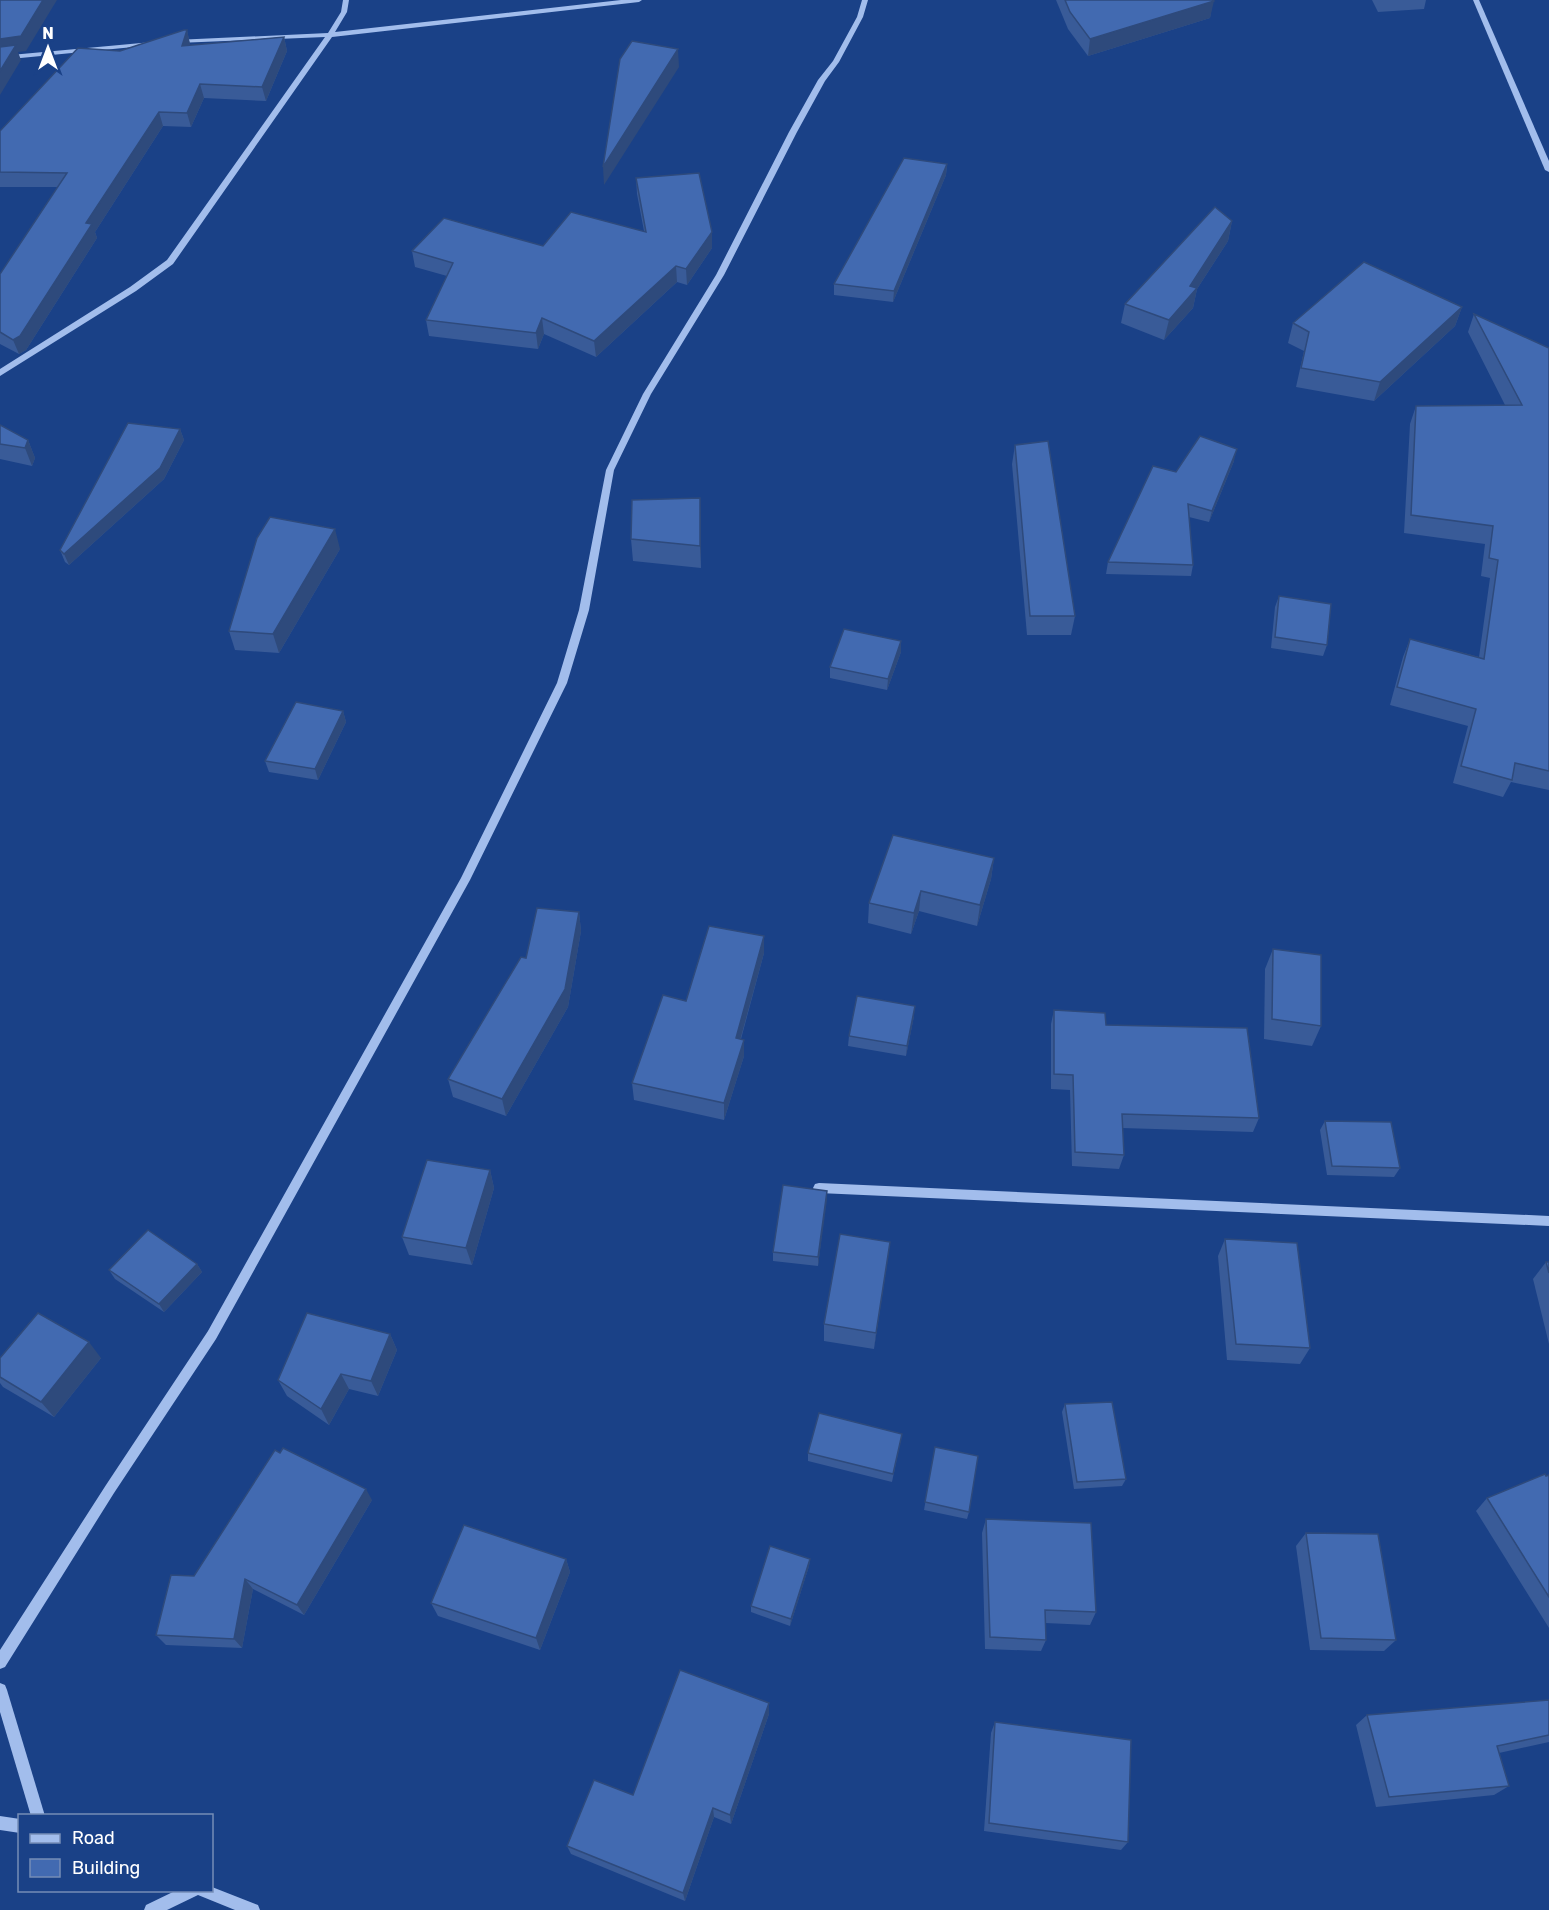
<svg xmlns="http://www.w3.org/2000/svg" width="1549" height="1910" viewBox="0 0 1549 1910" font-family="Rubik,sans-serif">
<style>
.lines{fill:none;stroke-linecap:round;stroke-linejoin:round}
.minor{fill:#a2bdec;fill-rule:evenodd}
.wall{fill:#395b98}
.shaded-wall{fill:#2e4a7c}
.building{fill:#426ab1;stroke:#2e4a7c;stroke-width:1.5}
</style>
<rect width="100%" height="100%" fill="#1a4187"/>
<g class="lines">
<g class="minor">
<polygon points="343,0 349,0 347,12 335,32 621,0 642,0 639,2 332,37 173,264 136,291 0,376 0,369 130,287 167,260 325,37 177,43 174,41 175,40 328,33 341,12"/>
<polygon points="862,0 868,0 863,17 839,62 825,81 797,132 724,275 651,394 614,470 589,610 567,683 470,880 216,1339 114,1493 5,1667 0,1669 0,1650 106,1485 208,1331 461,878 557,683 579,610 606,470 643,394 716,275 789,132 818,80 833,61 857,17"/>
<polygon points="1473,0 1479,0 1549,161 1549,172 1545,170"/>
<polygon points="152,42 155,44 154,45 0,60 0,56"/>
<polygon points="819,1183 1549,1216 1549,1226 819,1193 815,1192 813,1188 815,1184"/>
<polygon points="0,1683 5,1685 7,1690 45,1816 31,1816 0,1712"/>
<polygon points="0,1816 20,1819 20,1833 0,1830"/>
<polygon points="212,1887 258,1905 260,1910 235,1910 198,1895 167,1910 144,1910 146,1905 177,1890 212,1890"/>
</g>
</g>
<g class="wall">
<polygon points="1056,0 1213,0 1210,18 1088,56 1068,29"/>
<polygon points="1372,0 1426,0 1424,9 1378,12"/>
<polygon points="187,30 190,45 284,37 287,51 266,101 204,98 191,127 163,126 95,232 97,238 26,350 19,354 0,344 0,274 58,187 0,187 0,131 120,51"/>
<polygon points="947,164 946,175 893,302 834,295 834,284"/>
<polygon points="636,178 712,248 687,285 677,282 596,357 544,334 538,349 429,336 426,320 447,276 415,267 412,251 543,246 644,231 637,194"/>
<polygon points="1232,221 1228,241 1197,289 1193,308 1164,340 1121,323 1125,304"/>
<polygon points="1462,307 1455,326 1374,401 1296,387 1304,351 1288,343 1293,323"/>
<polygon points="1474,314 1549,348 1549,790 1511,782 1503,797 1453,783 1468,726 1390,705 1403,657 1410,639 1479,657 1490,578 1481,576 1485,544 1404,533 1410,424 1416,406 1505,405 1468,332"/>
<polygon points="0,425 28,440 35,458 32,466 0,459"/>
<polygon points="180,429 184,440 164,479 69,565 65,562 60,550"/>
<polygon points="1015,445 1075,616 1071,635 1027,635 1012,464"/>
<polygon points="1234,461 1209,522 1189,517 1193,565 1191,576 1106,574 1108,562 1176,472"/>
<polygon points="701,521 701,568 633,561 631,539"/>
<polygon points="340,549 279,653 235,650 229,631"/>
<polygon points="1279,596 1327,645 1323,656 1271,648 1275,607"/>
<polygon points="901,641 901,652 887,690 830,678 830,667"/>
<polygon points="343,711 346,722 318,780 269,772 265,761"/>
<polygon points="994,858 991,879 977,926 919,911 911,934 868,923 869,903"/>
<polygon points="579,912 581,931 568,1007 506,1116 453,1097 448,1079 526,958"/>
<polygon points="764,936 764,953 741,1039 744,1040 744,1056 724,1120 634,1100 632,1083 686,1001"/>
<polygon points="1273,949 1321,1026 1312,1046 1264,1039 1265,969"/>
<polygon points="1054,1010 1106,1025 1259,1118 1253,1132 1122,1128 1124,1155 1119,1169 1072,1166 1070,1090 1051,1089 1051,1024"/>
<polygon points="914,1016 906,1056 848,1046 849,1036"/>
<polygon points="1325,1121 1400,1168 1394,1177 1327,1175 1320,1130"/>
<polygon points="490,1170 494,1188 472,1265 409,1255 402,1237"/>
<polygon points="827,1191 818,1266 773,1261 773,1252"/>
<polygon points="1225,1239 1310,1348 1300,1364 1227,1360 1218,1256"/>
<polygon points="890,1242 874,1349 824,1341 824,1324"/>
<polygon points="1546,1262 1549,1262 1549,1344 1533,1279"/>
<polygon points="197,1264 202,1272 164,1312 115,1279 109,1270"/>
<polygon points="390,1334 397,1350 378,1396 349,1389 329,1425 287,1396 278,1380"/>
<polygon points="0,1358 101,1358 54,1417 3,1387 0,1383"/>
<polygon points="1065,1404 1126,1479 1122,1486 1074,1489 1062,1412"/>
<polygon points="902,1434 892,1482 808,1461 808,1453"/>
<polygon points="935,1447 969,1512 967,1519 924,1510"/>
<polygon points="1549,1475 1549,1628 1476,1511 1487,1498"/>
<polygon points="372,1500 304,1615 253,1589 242,1648 166,1645 156,1635 194,1576"/>
<polygon points="986,1519 1096,1612 1090,1625 1045,1623 1046,1640 1041,1651 985,1649 982,1533"/>
<polygon points="1306,1533 1396,1640 1384,1651 1310,1650 1296,1546"/>
<polygon points="566,1559 570,1572 540,1650 438,1616 431,1603"/>
<polygon points="810,1559 809,1566 790,1626 751,1612 751,1606"/>
<polygon points="1549,1700 1549,1742 1499,1753 1509,1786 1494,1795 1376,1807 1356,1725 1367,1715"/>
<polygon points="769,1703 769,1714 731,1824 714,1817 685,1901 571,1854 567,1846 633,1795"/>
<polygon points="995,1722 1128,1842 1121,1850 984,1831 991,1733"/>
</g>
<g class="shaded-wall">
<polygon points="43,0 57,0 26,51 18,52 21,60 0,95 0,39"/>
<polygon points="1214,1 1210,18 1088,56 1090,39"/>
<polygon points="187,30 190,44 186,60 182,46"/>
<polygon points="284,37 287,51 266,101 262,87"/>
<polygon points="678,49 679,67 604,185 603,167"/>
<polygon points="200,84 204,98 191,127 187,113"/>
<polygon points="159,112 163,126 95,232 97,238 26,350 19,354 13,340 86,223"/>
<polygon points="947,164 946,175 893,302 894,291"/>
<polygon points="1232,221 1228,241 1197,289 1193,308 1164,340 1169,320"/>
<polygon points="712,232 712,248 687,285 686,269"/>
<polygon points="676,266 677,282 596,357 594,341"/>
<polygon points="1462,307 1455,326 1374,401 1380,382"/>
<polygon points="542,318 544,334 538,349 536,333"/>
<polygon points="180,429 184,440 164,479 69,565 64,554"/>
<polygon points="28,440 35,458 32,466 25,448"/>
<polygon points="1237,449 1234,461 1209,522 1212,511"/>
<polygon points="700,498 701,521 701,568 700,546"/>
<polygon points="335,529 340,549 279,653 273,634"/>
<polygon points="901,641 901,652 887,690 888,679"/>
<polygon points="343,711 346,722 318,780 315,769"/>
<polygon points="994,858 991,879 977,926 980,905"/>
<polygon points="921,891 919,911 911,934 914,913"/>
<polygon points="579,912 581,931 568,1007 506,1116 502,1099"/>
<polygon points="764,936 764,953 736,1055 736,1038"/>
<polygon points="915,1006 914,1016 906,1056 907,1046"/>
<polygon points="744,1040 744,1056 724,1120 724,1103"/>
<polygon points="490,1170 494,1188 472,1265 466,1248"/>
<polygon points="827,1191 827,1200 818,1266 818,1257"/>
<polygon points="890,1242 888,1259 874,1349 876,1333"/>
<polygon points="197,1264 202,1272 164,1312 159,1304"/>
<polygon points="390,1334 397,1350 378,1396 371,1381"/>
<polygon points="89,1342 101,1358 54,1417 41,1402"/>
<polygon points="341,1374 349,1389 329,1425 321,1409"/>
<polygon points="366,1489 372,1500 304,1615 297,1605"/>
<polygon points="566,1559 570,1572 540,1650 536,1638"/>
<polygon points="810,1559 809,1566 790,1626 791,1619"/>
<polygon points="245,1579 253,1589 242,1648 234,1639"/>
<polygon points="769,1703 769,1714 731,1824 730,1815"/>
<polygon points="713,1808 714,1817 685,1901 683,1893"/>
</g>
<g class="building">
<polygon points="0,0 43,0 21,36 0,39"/>
<polygon points="1065,0 1213,0 1214,1 1090,39 1070,12"/>
<polygon points="184,30 187,30 182,46 284,37 262,87 200,84 187,113 159,112 86,223 92,224 20,336 13,340 0,332 0,274 67,173 0,172 0,131 78,48 120,51"/>
<polygon points="632,41 678,49 603,167 620,59"/>
<polygon points="16,45 0,71 0,47"/>
<polygon points="904,158 947,164 894,291 834,284"/>
<polygon points="699,173 712,232 686,269 676,266 594,341 542,318 536,333 426,320 453,263 412,251 444,218 543,246 571,212 646,232 636,178"/>
<polygon points="1215,207 1232,221 1190,286 1197,288 1169,320 1125,304"/>
<polygon points="1364,262 1462,307 1380,382 1301,368 1309,332 1293,323"/>
<polygon points="1474,314 1549,348 1549,771 1515,763 1512,780 1461,766 1476,709 1397,687 1410,639 1484,659 1498,560 1489,558 1493,526 1411,515 1416,406 1522,405"/>
<polygon points="128,423 180,429 160,468 64,554 60,550"/>
<polygon points="0,425 28,440 25,448 0,444"/>
<polygon points="1200,436 1237,449 1212,511 1188,504 1193,565 1108,562 1153,466 1176,472"/>
<polygon points="1048,441 1075,616 1030,616 1015,445"/>
<polygon points="700,498 700,546 631,539 632,500"/>
<polygon points="270,517 335,529 273,634 229,631 257,538"/>
<polygon points="1279,596 1331,604 1327,645 1275,637"/>
<polygon points="844,629 901,641 888,679 830,667"/>
<polygon points="296,702 343,711 315,769 265,761"/>
<polygon points="893,835 994,858 980,905 921,891 914,913 869,903"/>
<polygon points="537,908 579,912 565,989 502,1099 448,1079 521,957 526,958"/>
<polygon points="709,926 764,936 736,1038 744,1040 724,1103 632,1083 663,995 686,1001"/>
<polygon points="1273,949 1321,955 1321,1026 1272,1019"/>
<polygon points="857,996 915,1006 907,1046 849,1036"/>
<polygon points="1054,1010 1105,1013 1106,1025 1247,1028 1259,1118 1122,1114 1124,1155 1075,1152 1073,1075 1054,1074"/>
<polygon points="1325,1121 1391,1122 1400,1168 1332,1166"/>
<polygon points="427,1160 490,1170 466,1248 402,1237"/>
<polygon points="783,1185 827,1191 818,1257 773,1252"/>
<polygon points="148,1230 197,1264 159,1304 109,1270"/>
<polygon points="840,1234 890,1242 876,1333 824,1324"/>
<polygon points="1225,1239 1297,1243 1310,1348 1236,1344"/>
<polygon points="1546,1262 1549,1262 1549,1273"/>
<polygon points="38,1313 89,1342 41,1402 0,1377 0,1358"/>
<polygon points="307,1313 390,1334 371,1381 341,1374 321,1409 278,1380"/>
<polygon points="1112,1402 1126,1479 1077,1482 1065,1404"/>
<polygon points="819,1413 902,1434 893,1474 808,1453"/>
<polygon points="935,1447 978,1456 969,1512 925,1502"/>
<polygon points="283,1448 366,1489 297,1605 245,1579 234,1639 156,1635 171,1575 194,1576 275,1450 280,1453"/>
<polygon points="1545,1474 1546,1476 1549,1475 1549,1597 1487,1498"/>
<polygon points="986,1519 1091,1523 1096,1612 1045,1610 1046,1640 990,1637"/>
<polygon points="464,1525 566,1559 536,1638 431,1603"/>
<polygon points="1306,1533 1378,1534 1396,1640 1321,1638"/>
<polygon points="770,1546 810,1559 791,1619 751,1606"/>
<polygon points="680,1670 769,1703 730,1815 713,1808 683,1893 567,1846 594,1780 633,1795"/>
<polygon points="1549,1700 1549,1735 1497,1746 1509,1786 1389,1797 1367,1715"/>
<polygon points="995,1722 1131,1740 1128,1842 989,1823"/>
</g>
<rect x="18" y="1814" width="195" height="78" fill="#1a4187" stroke="#768db7" stroke-width="1.5"/>
<rect x="30" y="1834" width="30" height="9" fill="#a2bdec" stroke="#768db7" stroke-width="1.5"/>
<text x="72" y="1844" font-size="18" fill="#ffffff">Road</text>
<rect x="30" y="1859" width="30" height="18" fill="#426ab1" stroke="#768db7" stroke-width="1.5"/>
<text x="72" y="1874" font-size="18" fill="#ffffff">Building</text>
<g transform="translate(48 48)" stroke="#1a4187" stroke-width="4.5" paint-order="stroke">
<path d="M0-4.5L10 22L0 15L-10 22Z" fill="#ffffff"/>
<text y="-9" font-size="16" font-weight="bold" text-anchor="middle" fill="#ffffff">N</text>
</g>
</svg>
